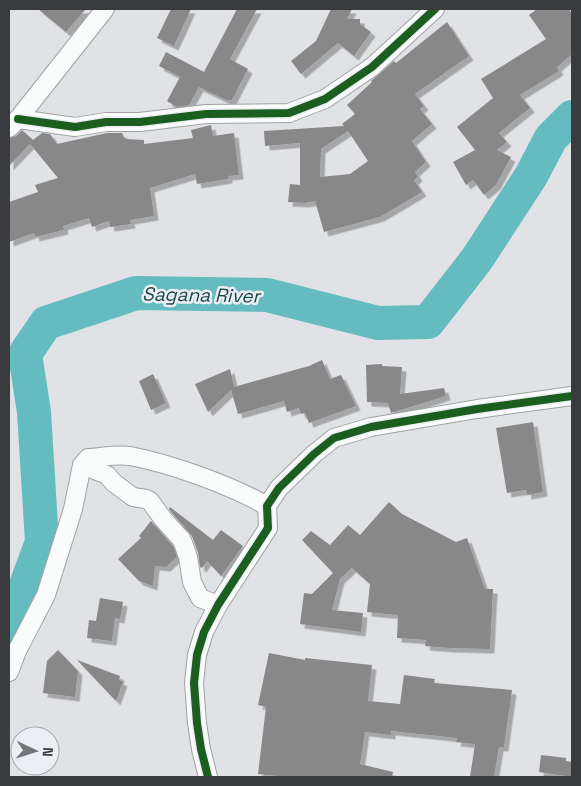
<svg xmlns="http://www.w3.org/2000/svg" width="581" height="786" viewBox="0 0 581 786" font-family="'Space Grotesk',sans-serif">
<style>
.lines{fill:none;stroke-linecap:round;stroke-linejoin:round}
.river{stroke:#64bcc1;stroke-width:34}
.building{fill:#888889;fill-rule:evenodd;filter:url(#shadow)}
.minor-casing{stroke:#a0a1a4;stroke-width:20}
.minor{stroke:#fafbfb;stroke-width:18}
.cycleway-casing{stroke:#eceef4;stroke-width:11}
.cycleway{stroke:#1b5e20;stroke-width:8}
.labels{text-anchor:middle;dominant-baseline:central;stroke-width:5;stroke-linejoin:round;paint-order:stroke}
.water-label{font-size:19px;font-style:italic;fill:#164a4d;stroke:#eceef4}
</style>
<defs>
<filter id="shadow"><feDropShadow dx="4.5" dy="4.5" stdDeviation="0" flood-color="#0004"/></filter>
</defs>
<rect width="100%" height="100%" fill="#e1e2e5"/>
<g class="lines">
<polyline class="river" points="9,631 42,542 34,412 25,354 46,323 136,293 267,295 378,323 428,322 477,259 531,176 551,138 572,117"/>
</g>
<g class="building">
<polygon points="38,9 86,9 66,32"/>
<polygon points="171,9 191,9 174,46 157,38"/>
<polygon points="237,9 257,9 230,59 248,69 232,100 226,100 199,87 189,105 177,107 167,101 180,77 159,66 166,52 204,72"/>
<polygon points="331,9 352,9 347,19 360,19 360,24 371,32 354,56 338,43 301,74 291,61 316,41"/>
<polygon points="537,9 569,9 572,14 572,54 557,67 559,71 520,95 530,108 499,133 507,142 497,150 511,157 496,185 484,195 473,180 466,185 453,162 475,150 457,127 493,98 481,79 546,39 529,15"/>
<path d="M 447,22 L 469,56 L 415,94 L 424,106 L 420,109 L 432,124 L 412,141 L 426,162 L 415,172 L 418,177 L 414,180 L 422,192 L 380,217 L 324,232 L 315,201 L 305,203 L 288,202 L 290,184 L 300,185 L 300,143 L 265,146 L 264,131 L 344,126 L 342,124 L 355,114 L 347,105 L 372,82 L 371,81 L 394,61 L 396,63 ZM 348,131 L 368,161 L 350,174 L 320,177 L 321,149 Z"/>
<polygon points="211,125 213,136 234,133 239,175 228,176 228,179 197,184 195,174 150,188 154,216 130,220 131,224 110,227 109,221 92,227 89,218 63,226 64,230 35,237 34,233 9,242 9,202 38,192 35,185 58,178 30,144 9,166 9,138 16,136 22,130 33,140 42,133 50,134 57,144 107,133 122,133 125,139 144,140 144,144 193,138 191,130"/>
<polygon points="322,360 330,379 341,375 356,406 309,423 305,413 301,414 299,408 287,412 284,401 238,414 231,390 208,412 195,384 230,369 234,387 309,366"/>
<polygon points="382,364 382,366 402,367 400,394 444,388 446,396 391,413 388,403 367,402 366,365"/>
<polygon points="153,374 166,403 151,410 139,381"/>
<polygon points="533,422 543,492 527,495 526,490 507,493 496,428"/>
<polygon points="389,502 402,514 456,542 467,538 485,589 493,589 490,649 450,648 425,646 426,640 397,638 398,615 367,612 370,584 352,568 340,579 332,610 363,613 361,632 300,624 304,593 312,594 333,573 302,540 311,531 330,545 348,525 360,535"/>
<polygon points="170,507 213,540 221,530 243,546 221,576 207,561 202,568 200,567 198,553 192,536 171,512 169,509"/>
<polygon points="151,521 173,546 177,557 166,567 155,566 153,586 139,581 118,559 141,538 139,536"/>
<polygon points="100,598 123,602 120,619 115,618 112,641 87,638 89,620 96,621"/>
<polygon points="58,650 78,671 75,697 43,693 47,661"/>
<polygon points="269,653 305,660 305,658 372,665 368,701 400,704 404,675 435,679 434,683 512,690 504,747 499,747 494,777 470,777 475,744 456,742 457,738 391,731 391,735 365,732 360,764 393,772 392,777 288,777 258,774 266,707 258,705"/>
<polygon points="77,660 120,676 119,680 123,682 116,701"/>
<polygon points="541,755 566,758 566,761 572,762 572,777 539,772"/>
</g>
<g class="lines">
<g class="minor-casing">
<g id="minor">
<polyline points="18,119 75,127 106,122 140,122 206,114 289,113 325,99 372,67 435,9"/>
<polyline points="9,128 18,119 105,9"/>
<polyline points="82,465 107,475 114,483 133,497 146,499 150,501 163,519 182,540 188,557 192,582 200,598 218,605"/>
<path d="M 9,672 L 17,651 L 46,595 L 73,509 L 82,465 L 88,458 C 102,457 118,454 130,456 C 172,464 230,485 267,506"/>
<polyline points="208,777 201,749 197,723 194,683 197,655 204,632 218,605 268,528 267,506 279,488 314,454 334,438 371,427 477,409 572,396"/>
</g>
</g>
<use href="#minor" class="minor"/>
<g class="cycleway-casing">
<g id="cycleway">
<polyline points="18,119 75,127 106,122 140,122 206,114 289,113 325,99 372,67 435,9"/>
<polyline points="208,777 201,749 197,723 194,683 197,655 204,632 218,605 268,528 267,506 279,488 314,454 334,438 371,427 477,409 572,396"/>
</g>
</g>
<use href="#cycleway" class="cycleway"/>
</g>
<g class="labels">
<g class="water-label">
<text transform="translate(201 295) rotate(1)">Sagana River</text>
</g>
</g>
<rect width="581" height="786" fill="none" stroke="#3a3b3e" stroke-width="20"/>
<g transform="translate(35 751) rotate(94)"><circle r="24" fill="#eceef4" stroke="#a5a6ab"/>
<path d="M0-4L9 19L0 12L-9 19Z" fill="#747578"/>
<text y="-8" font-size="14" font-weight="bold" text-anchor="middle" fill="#3a3b3e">N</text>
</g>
</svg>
